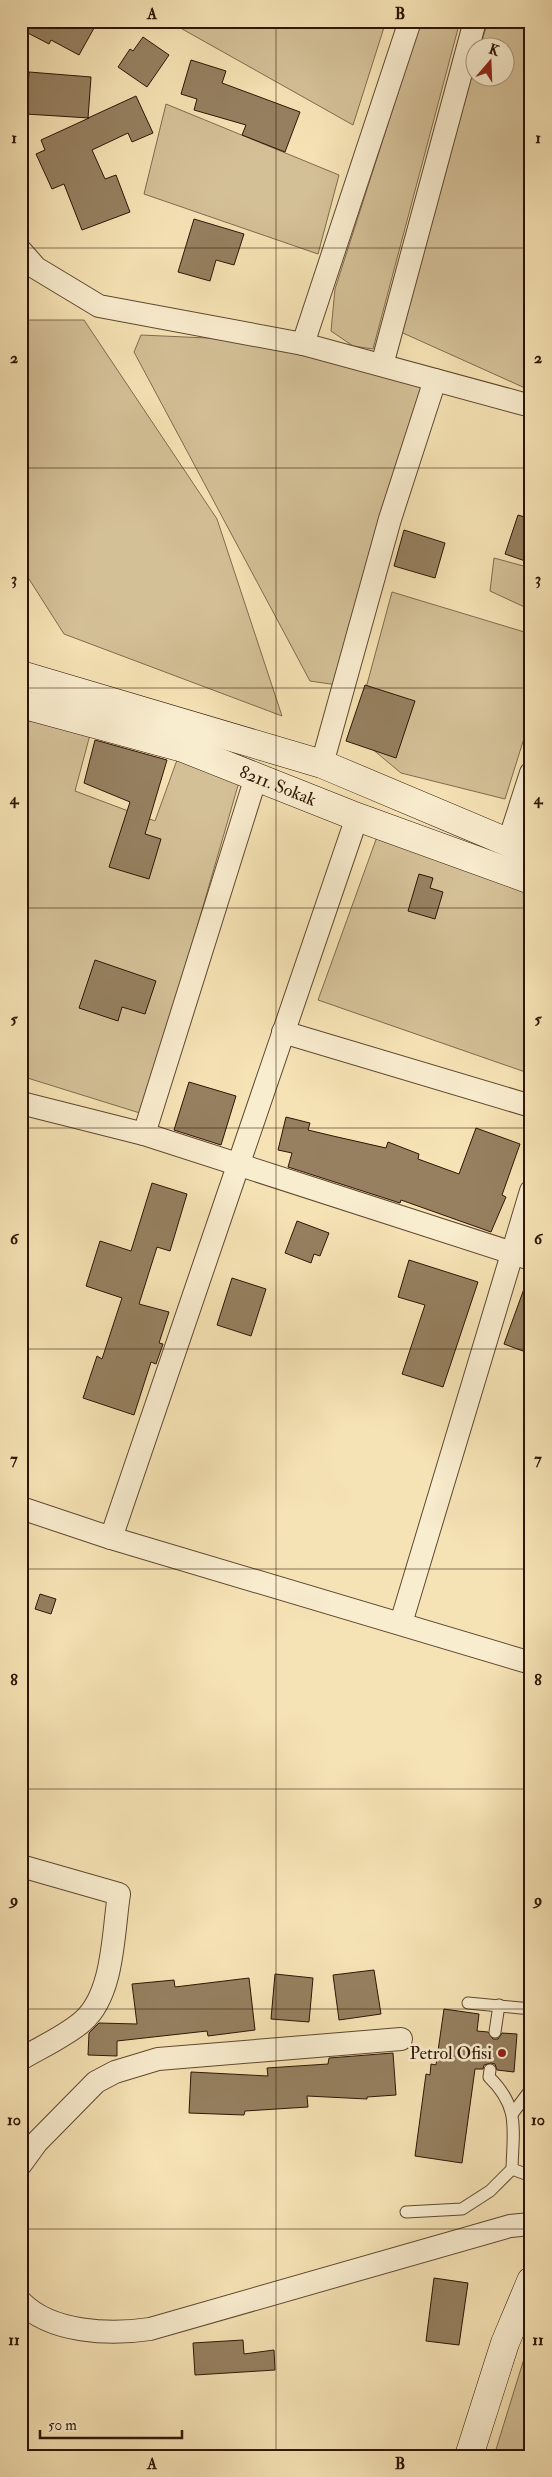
<svg xmlns="http://www.w3.org/2000/svg" width="552" height="2477" viewBox="0 0 552 2477" font-family="'IM FELL Double Pica',serif">
<style>
.green{fill:#d4c097;stroke:#806a4e}
.building{fill:#968060;stroke:#2d1504}
.lines{fill:none;stroke-linecap:round;stroke-linejoin:round}
.lane-casing{stroke:#5f4830;stroke-width:13}
.street-casing{stroke:#5f4830;stroke-width:24}
.secondary-casing{stroke:#2d1504;stroke-width:29}
.lane{stroke:#f9edcf;stroke-width:11}
.street{stroke:#f9edcf;stroke-width:22}
.secondary{stroke:#f9edcf;stroke-width:28}
.grid{fill:none;stroke:#2d1504;stroke-width:1;stroke-opacity:0.55}
.poi-dot{fill:#8f2418;stroke:#f9edcf;stroke-width:2}
.labels{text-anchor:middle;dominant-baseline:central;stroke-width:5;stroke-linejoin:round;paint-order:stroke}
.street-label{font-size:18px;fill:#2d1504;stroke:#f9edcf}
.poi-label{font-size:18px;fill:#2d1504;stroke:#f9edcf;text-anchor:end}
.neatline{fill:none;stroke:#2d1504;stroke-width:2}
.grid-label{font-size:16px;text-anchor:middle;font-weight:bold;fill:#2d1504}
</style>
<rect width="100%" height="100%" fill="#f6e3b5"/>
<filter id="stains"><feTurbulence type="fractalNoise" baseFrequency=".004" numOctaves="4"/><feColorMatrix values="0 0 0 0 .2 0 0 0 0 .09 0 0 0 0 .02 0 0 0 .5 -.17"/></filter>
<radialGradient id="worn" r=".72"><stop offset=".6" stop-color="#630" stop-opacity="0"/><stop offset="1" stop-color="#630" stop-opacity=".3"/></radialGradient>
<g class="green">
<polygon points="168,21 386,21 353,125"/>
<polygon points="421,21 460,21 373,349 353,346 331,331 335,289"/>
<polygon points="488,21 531,21 531,368 525,388 394,329 474,66 474,78 504,78 504,48 480,47"/>
<polygon points="166,104 339,175 318,254 144,194"/>
<polygon points="26,320 84,320 217,519 282,716 64,634 22,568"/>
<polygon points="141,335 251,340 428,378 337,685 310,681 134,352"/>
<polygon points="494,558 531,568 531,610 490,591"/>
<polygon points="392,592 531,634 531,716 505,799 401,773 365,743 356,725"/>
<polygon points="24,720 91,731 75,791 155,821 177,760 239,782 143,1114 21,1076 21,732"/>
<polygon points="378,834 531,891 531,949 525,970 531,973 531,1074 318,1000"/>
<polygon points="531,2340 531,2456 494,2456 527,2349"/>
</g>
<g class="building">
<polygon points="32,21 98,21 79,55 51,40 49,44 26,32"/>
<polygon points="143,37 169,55 147,87 118,67 130,49 133,51"/>
<polygon points="191,60 226,71 222,83 300,112 285,152 242,135 246,125 194,110 197,99 181,94"/>
<polygon points="29,72 91,77 88,118 136,96 153,133 132,142 128,133 92,150 105,179 116,175 130,212 82,230 64,184 52,189 36,154 45,150 41,140 89,118 26,114"/>
<polygon points="194,219 244,234 234,265 216,260 210,281 178,272"/>
<polygon points="518,515 531,519 531,563 505,554"/>
<polygon points="404,530 445,543 435,578 394,566"/>
<polygon points="365,685 415,701 396,758 346,741"/>
<polygon points="95,740 167,760 145,834 161,839 149,879 109,867 130,802 84,783"/>
<polygon points="419,874 433,878 430,888 443,892 435,919 408,911"/>
<polygon points="95,960 156,981 145,1014 122,1007 118,1021 79,1008"/>
<polygon points="189,1082 236,1096 221,1145 174,1130"/>
<polygon points="286,1117 310,1123 308,1130 333,1136 386,1148 388,1142 419,1154 418,1159 459,1174 476,1128 520,1144 502,1195 506,1197 491,1232 401,1200 400,1203 288,1167 292,1153 278,1150"/>
<polygon points="152,1183 187,1194 170,1251 157,1247 139,1304 169,1312 159,1343 163,1344 156,1364 151,1362 134,1415 83,1398 97,1356 102,1359 122,1298 86,1286 100,1241 131,1251"/>
<polygon points="297,1221 329,1233 320,1256 314,1254 311,1263 285,1253"/>
<polygon points="409,1260 478,1282 443,1387 402,1374 425,1305 398,1297"/>
<polygon points="529,1275 531,1275 531,1354 504,1344"/>
<polygon points="232,1278 266,1289 251,1336 217,1325"/>
<polygon points="40,1594 56,1599 51,1614 35,1609"/>
<polygon points="374,1970 381,2014 339,2020 333,1975"/>
<polygon points="275,1974 313,1978 309,2022 271,2019"/>
<polygon points="249,1978 255,2030 208,2036 207,2031 117,2041 117,2056 88,2055 89,2033 99,2023 137,2024 132,1984 174,1980 175,1987"/>
<polygon points="444,2009 479,2014 477,2031 488,2032 493,2039 498,2039 502,2033 517,2034 514,2072 497,2070 495,2064 491,2063 484,2065 483,2069 475,2069 462,2163 415,2156 426,2074 430,2075 431,2064 436,2065"/>
<polygon points="393,2053 396,2095 367,2097 367,2099 307,2096 308,2107 245,2111 244,2115 189,2113 191,2072 268,2076 267,2068 328,2064 329,2058"/>
<polygon points="434,2278 468,2283 459,2345 426,2341"/>
<polygon points="243,2340 244,2354 274,2350 275,2370 195,2375 193,2343"/>
</g>
<g class="lines">
<g class="lane-casing">
<g id="lane">
<polyline points="468,2003 531,2009"/>
<polyline points="495,2032 499,2005"/>
<path d="M 490,2070 L 489,2077 C 520,2107 513,2129 512,2169 L 531,2176"/>
<polyline points="513,2113 531,2089"/>
<polyline points="406,2212 462,2209 490,2191 512,2169"/>
</g>
</g>
<g class="street-casing">
<g id="street">
<polyline points="21,251 36,268 99,306 303,344 531,406"/>
<polyline points="303,344 410,21"/>
<polyline points="382,365 475,21"/>
<polyline points="322,764 390,519 435,380"/>
<polyline points="508,844 531,773"/>
<polyline points="283,1032 531,1106"/>
<polyline points="21,1103 144,1134 531,1259"/>
<polyline points="144,1134 256,777"/>
<polyline points="21,1508 111,1538 531,1663"/>
<polyline points="111,1538 357,817"/>
<polyline points="401,1623 531,1191"/>
<path d="M 21,1866 L 119,1894 C 113,1932 114,1994 83,2021 C 66,2036 41,2047 21,2059"/>
<polyline points="21,2164 37,2142 96,2082 115,2072 158,2059 401,2039"/>
<path d="M 21,2302 C 51,2333 110,2335 150,2329 L 510,2226 L 531,2224"/>
</g>
</g>
<g class="secondary-casing">
<g id="secondary">
<polyline points="21,675 322,764 531,852"/>
<path id="s1" d="M 21,704 L 183,748 L 357,817 L 531,880"/>
<polyline points="469,2456 505,2343 531,2281"/>
</g>
</g>
<use href="#lane" class="lane"/>
<use href="#street" class="street"/>
<use href="#secondary" class="secondary"/>
</g>
<path class="grid" d="M 276,21 L 276,2456M 21,248 L 531,248M 21,468 L 531,468M 21,688 L 531,688M 21,908 L 531,908M 21,1128 L 531,1128M 21,1349 L 531,1349M 21,1569 L 531,1569M 21,1789 L 531,1789M 21,2009 L 531,2009M 21,2229 L 531,2229"/>
<circle class="poi-dot" cx="502" cy="2053" r="5"/>
<g class="labels">
<g class="street-label">
<text stroke="none"><textPath href="#s1" startOffset="270">8211. Sokak</textPath></text>
</g>
<g class="poi-label">
<text x="492" y="2053">Petrol Ofisi</text>
</g>
</g>
<rect width="552" height="2477" fill="none" stroke="#f6e3b5" stroke-width="55"/>
<g transform="translate(490 62) rotate(19)"><circle r="24" fill="#f9edcf" stroke="#a7977e"/>
<path d="M0-4L9 19L0 12L-9 19Z" fill="#8f2418"/>
<text y="-8" font-size="14" font-weight="bold" text-anchor="middle" fill="#2d1504">K</text>
</g>
<path d="M40 2430v8h142v-8" fill="none" stroke="#2d1504" stroke-width="2.5"/>
<text x="48" y="2430" font-size="15" fill="#2d1504" stroke="#f9edcf" stroke-width="4" paint-order="stroke">50 m</text>
<rect x="28" y="28" width="496" height="2422" class="neatline"/>
<g class="grid-label">
<text x="152" y="19">A</text>
<text x="400" y="19">B</text>
<text x="14" y="143">1</text>
<text x="538" y="143">1</text>
<text x="14" y="363">2</text>
<text x="538" y="363">2</text>
<text x="14" y="584">3</text>
<text x="538" y="584">3</text>
<text x="14" y="804">4</text>
<text x="538" y="804">4</text>
<text x="14" y="1024">5</text>
<text x="538" y="1024">5</text>
<text x="14" y="1244">6</text>
<text x="538" y="1244">6</text>
<text x="14" y="1464">7</text>
<text x="538" y="1464">7</text>
<text x="14" y="1685">8</text>
<text x="538" y="1685">8</text>
<text x="14" y="1905">9</text>
<text x="538" y="1905">9</text>
<text x="14" y="2125">10</text>
<text x="538" y="2125">10</text>
<text x="14" y="2345">11</text>
<text x="538" y="2345">11</text>
<text x="152" y="2469">A</text>
<text x="400" y="2469">B</text>
</g>
<rect width="100%" height="100%" filter="url(#stains)"/>
<rect width="100%" height="100%" fill="url(#worn)"/>
</svg>
